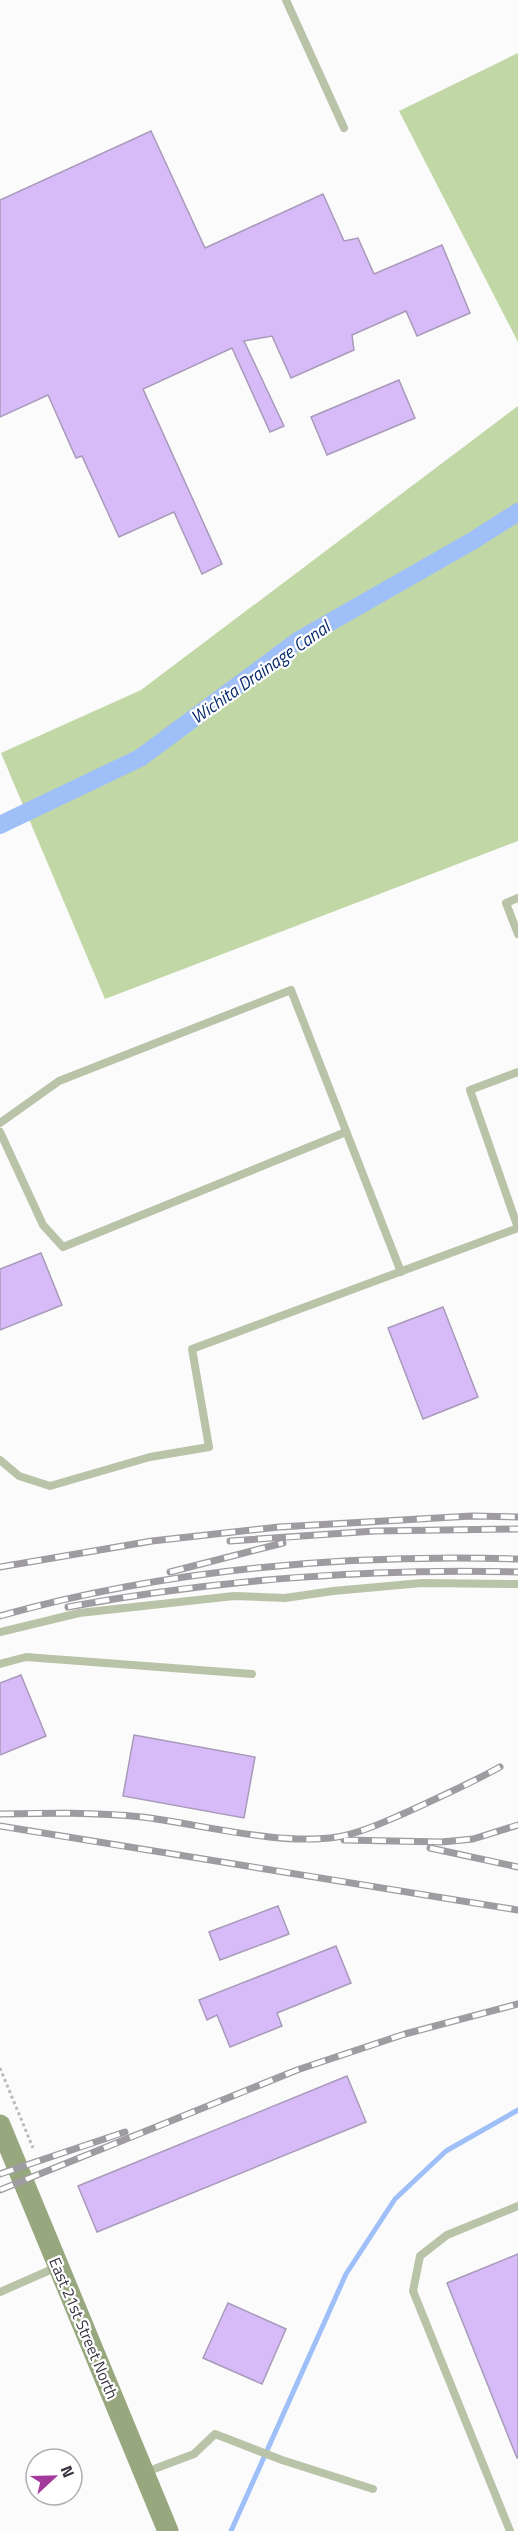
<svg xmlns="http://www.w3.org/2000/svg" width="518" height="2531" viewBox="0 0 518 2531" font-family="'Titillium Web',sans-serif">
<style>
.green{fill:#c2d7a6}
.lines{fill:none;stroke-linecap:round;stroke-linejoin:round}
.stream{stroke:#9fbff8;stroke-width:5}
.canal{stroke:#9fbff8;stroke-width:18}
.building{fill:#d7bbf9;stroke:#a89ab9;stroke-width:1.5}
.path{stroke:#bbb9be;stroke-width:3;stroke-dasharray:3 3;stroke-linecap:butt}
.lane{stroke:#b9c3a7;stroke-width:8}
.secondary{stroke:#98a87e;stroke-width:21}
.rail-casing{stroke:#9e9ba1;stroke-width:7}
.rail{stroke:#fff;stroke-width:4.5;stroke-dasharray:14;stroke-linecap:butt}
.labels{text-anchor:middle;dominant-baseline:central;stroke-width:4.5;stroke-linejoin:round;paint-order:stroke}
.street-label{font-size:16px;fill:#3a3441;stroke:#fff}
.water-label{font-size:18px;font-style:italic;fill:#0a2c6d;stroke:#fff}
</style>
<rect width="100%" height="100%" fill="#fbfbfb"/>
<g class="green">
<polygon points="518,53 518,342 399,111"/>
<polygon points="518,406 518,841 105,999 1,753 141,690"/>
</g>
<g class="lines">
<polyline class="stream" points="231,2531 346,2274 395,2199 446,2151 518,2110"/>
<polyline class="canal" points="0,825 140,758 299,640 474,540 518,512"/>
</g>
<g class="building">
<polygon points="151,131 205,248 323,194 344,241 358,238 374,274 442,245 470,313 417,336 406,311 352,335 354,350 291,378 272,336 244,341 284,426 270,432 232,348 143,389 222,564 202,574 174,512 119,537 82,456 76,458 48,395 0,417 0,200"/>
<polygon points="399,380 415,418 327,455 311,417"/>
<polygon points="41,1253 62,1305 0,1330 0,1269"/>
<polygon points="443,1307 478,1397 423,1419 388,1328"/>
<polygon points="21,1675 46,1736 0,1755 0,1683"/>
<polygon points="134,1735 255,1757 244,1818 123,1796"/>
<polygon points="278,1906 289,1934 220,1960 209,1932"/>
<polygon points="336,1946 351,1983 277,2013 282,2026 230,2047 217,2015 207,2020 199,2000"/>
<polygon points="347,2076 366,2122 97,2232 78,2186"/>
<polygon points="518,2254 518,2458 517,2458 447,2283"/>
<polygon points="228,2303 286,2329 262,2384 203,2358"/>
</g>
<g class="lines">
<polyline class="path" points="0,2068 33,2148"/>
<g class="lane">
<polyline points="286,0 344,128"/>
<polyline points="518,898 506,903 518,934"/>
<polyline points="518,1072 470,1090 518,1228"/>
<polyline points="0,1123 59,1081 291,990 401,1272"/>
<polyline points="0,1132 43,1225 63,1247 346,1132"/>
<polyline points="0,1460 19,1476 50,1486 150,1457 209,1447 192,1349 518,1228"/>
<polyline points="0,1632 79,1613 234,1596 285,1598 333,1591 422,1583 518,1584"/>
<polyline points="0,1664 26,1657 252,1674"/>
<polyline points="0,2292 57,2267"/>
<polyline points="146,2472 194,2454 215,2434 282,2460 373,2489"/>
<polyline points="510,2531 413,2291 420,2256 447,2235 518,2206"/>
</g>
<polyline class="secondary" points="0,2125 168,2531"/>
<g class="rail-casing">
<g id="rail">
<polyline points="230,1541 375,1531 518,1529"/>
<polyline points="0,1567 152,1541 279,1527 472,1516 518,1517"/>
<polyline points="170,1572 283,1543"/>
<path d="M 68,1607 C 213,1580 370,1568 518,1572"/>
<path d="M 0,1616 C 168,1569 343,1554 518,1559"/>
<path d="M 0,1814 C 47,1813 95,1812 142,1817 C 200,1824 279,1846 337,1837 C 361,1833 384,1822 405,1813 C 438,1798 469,1784 500,1767"/>
<polyline points="0,1826 518,1910"/>
<polyline points="344,1840 442,1842 473,1839 518,1825"/>
<polyline points="430,1848 518,1867"/>
<polyline points="0,2174 125,2132"/>
<polyline points="0,2190 297,2070 405,2034 518,2004"/>
</g>
</g>
<use href="#rail" class="rail"/>
</g>
<g class="labels">
<g class="street-label">
<text transform="translate(84 2328) rotate(67)">East 21st Street North</text>
</g>
<g class="water-label">
<text transform="translate(260 672) rotate(-35)">Wichita Drainage Canal</text>
</g>
</g>
<g transform="translate(54 2477) rotate(68)"><circle r="28" fill="#ffffff" stroke="#b0aeb3" stroke-width="1.5"/>
<path d="M0-4.5L10 22L0 15L-10 22Z" fill="#a43a9b"/>
<text y="-9" font-size="16" font-weight="bold" text-anchor="middle" fill="#3a3441">N</text>
</g>
</svg>
